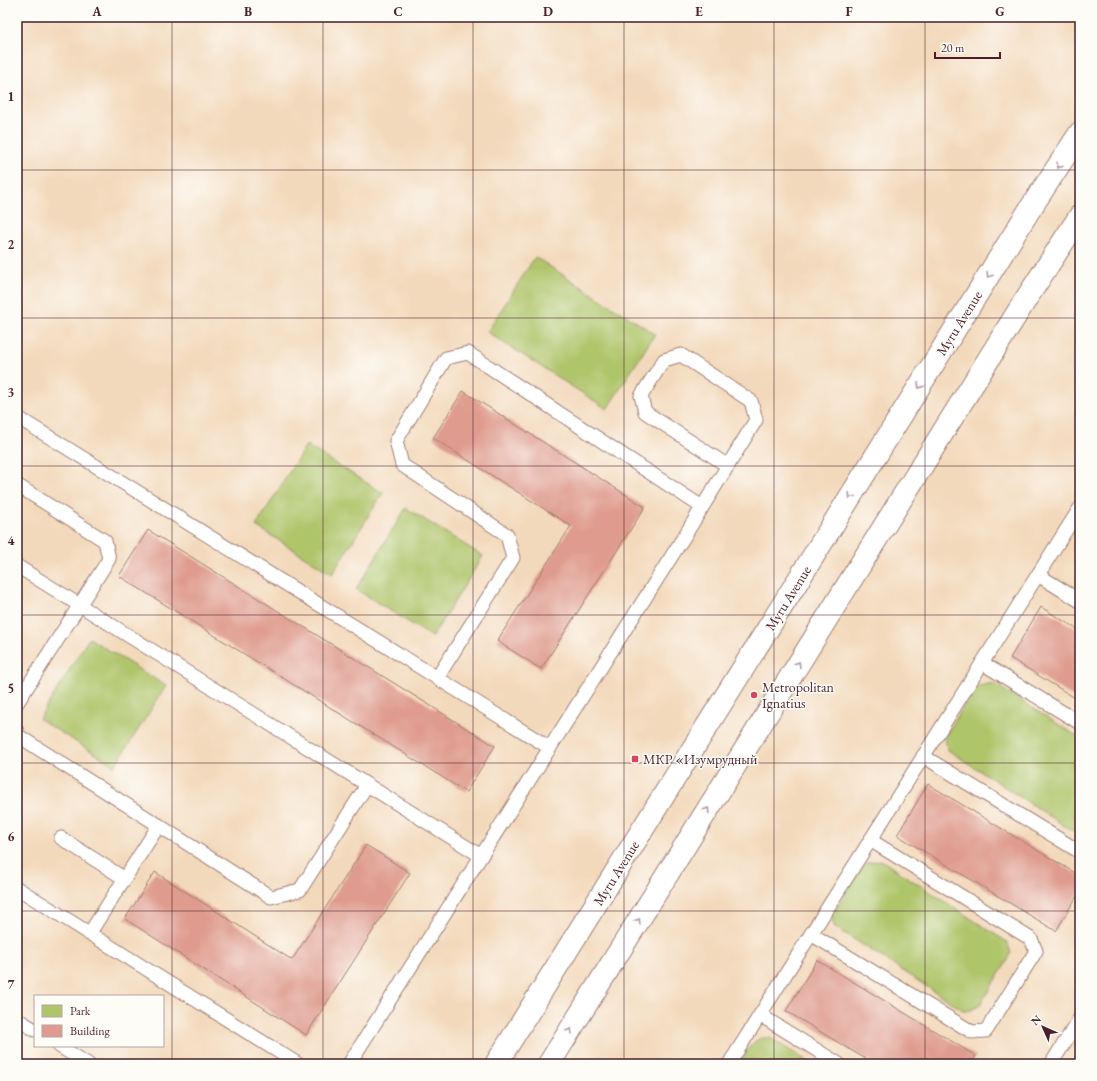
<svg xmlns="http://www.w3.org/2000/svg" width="1097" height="1081" viewBox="0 0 1097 1081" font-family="'EB Garamond',serif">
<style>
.green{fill:#afc56a;stroke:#7c724a}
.building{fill:#df9b8e}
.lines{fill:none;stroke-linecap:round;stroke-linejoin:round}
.lane-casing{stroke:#9e7c73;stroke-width:15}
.highway-casing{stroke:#9e7c73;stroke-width:24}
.lane{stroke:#fff;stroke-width:13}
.highway{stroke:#fff;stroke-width:22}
.oneway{stroke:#ae9aa0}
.grid{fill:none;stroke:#4a1f2b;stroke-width:1;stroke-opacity:0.55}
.poi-dot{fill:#d1495b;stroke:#fdfcf7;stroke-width:1.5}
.labels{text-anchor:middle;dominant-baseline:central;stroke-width:3;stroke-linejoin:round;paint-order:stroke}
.street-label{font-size:14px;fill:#4a1f2b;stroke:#fdfcf7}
.poi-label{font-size:14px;fill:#4a1f2b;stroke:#fdfcf7;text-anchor:start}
.neatline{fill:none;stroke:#4a1f2b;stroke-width:1.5}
.grid-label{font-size:13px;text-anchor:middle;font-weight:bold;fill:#4a1f2b}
</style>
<rect width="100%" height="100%" fill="#fdfcf7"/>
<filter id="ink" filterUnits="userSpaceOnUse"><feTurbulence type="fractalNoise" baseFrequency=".025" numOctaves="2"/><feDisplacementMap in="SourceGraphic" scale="8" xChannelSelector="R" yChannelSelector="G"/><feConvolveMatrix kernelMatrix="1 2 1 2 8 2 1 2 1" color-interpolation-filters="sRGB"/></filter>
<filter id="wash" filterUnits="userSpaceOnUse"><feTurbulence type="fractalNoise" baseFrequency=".012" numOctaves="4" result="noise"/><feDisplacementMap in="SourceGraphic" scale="16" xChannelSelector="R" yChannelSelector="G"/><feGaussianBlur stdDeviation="0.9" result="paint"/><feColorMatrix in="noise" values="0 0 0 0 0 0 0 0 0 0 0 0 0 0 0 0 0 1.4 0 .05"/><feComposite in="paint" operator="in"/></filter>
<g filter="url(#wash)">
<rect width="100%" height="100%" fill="#f3d9bb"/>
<g class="green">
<polygon points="535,257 655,334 607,409 487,332"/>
<polygon points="306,445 383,493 332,574 256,526"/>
<polygon points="406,508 483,556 432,637 356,589"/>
<polygon points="89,638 166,686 115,766 39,719"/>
<polygon points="993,683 1080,738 1080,832 1075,832 1068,828 948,750 945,743 945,736 974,690 979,686"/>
<polygon points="881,860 1007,942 1011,953 1008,960 979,1006 971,1010 963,1010 835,927 832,921 833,913 862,868 866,863"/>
<path d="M 761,1038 L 770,1038 L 812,1064 L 739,1064 C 745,1055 750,1042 761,1038 Z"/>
</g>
<g id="blocks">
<g class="building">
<polygon points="463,391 645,507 541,669 497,641 571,526 433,438"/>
<polygon points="148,530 495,746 466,792 119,576"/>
<polygon points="1041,607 1080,631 1080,701 1010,658"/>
<polygon points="928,784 1080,876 1080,891 1056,931 897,835"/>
<polygon points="366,845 410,873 306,1035 125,919 155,872 292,960"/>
<polygon points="817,960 976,1056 971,1064 874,1064 786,1011"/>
</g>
</g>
</g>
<g filter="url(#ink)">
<use href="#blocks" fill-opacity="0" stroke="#9e7c73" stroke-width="1"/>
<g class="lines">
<g class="lane-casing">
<g id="lane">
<polyline points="17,417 550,748"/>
<polyline points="17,485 105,541 109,559 17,703"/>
<polyline points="17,566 481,856"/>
<polyline points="1038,575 1080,601"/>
<polyline points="982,663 1080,723"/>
<polyline points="437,678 513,558 507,535 402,465 396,441 446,358 468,353 702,507"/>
<polyline points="17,731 17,735 271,897 300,890 367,785"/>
<polyline points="923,756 1080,852"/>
<polyline points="61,838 125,879"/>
<polyline points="17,888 298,1064"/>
<polyline points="89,934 159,825"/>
<polyline points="811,934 972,1032 986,1031 1036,951 1031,939 870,840"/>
<polyline points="760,1015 839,1064"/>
<polyline points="17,1019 35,1030"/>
<polyline points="59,1046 88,1064"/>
<polyline points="349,1064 687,532 756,420 751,401 681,355 664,360 641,396 645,412 728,466"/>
<polyline points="729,1064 1080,508"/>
<polyline points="1051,1064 1080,1018"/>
</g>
</g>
<g class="highway-casing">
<g id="highway">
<polyline points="496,1064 1030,209 1080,133"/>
<polyline points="549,1064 1026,299 1080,216"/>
</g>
</g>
<use href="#lane" class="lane"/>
<use href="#highway" class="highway"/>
</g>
<defs><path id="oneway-chevron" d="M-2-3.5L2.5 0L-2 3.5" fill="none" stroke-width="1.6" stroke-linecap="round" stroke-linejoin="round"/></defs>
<g class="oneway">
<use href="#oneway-chevron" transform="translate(1059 166) rotate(123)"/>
<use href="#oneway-chevron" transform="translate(989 275) rotate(122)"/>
<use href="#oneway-chevron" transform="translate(920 386) rotate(122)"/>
<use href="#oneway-chevron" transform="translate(851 496) rotate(122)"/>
<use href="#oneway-chevron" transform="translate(798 664) rotate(-58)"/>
<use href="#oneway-chevron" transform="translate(707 810) rotate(-58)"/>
<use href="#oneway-chevron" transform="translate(638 921) rotate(-58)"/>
<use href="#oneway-chevron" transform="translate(570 1031) rotate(-58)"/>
</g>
</g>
<path class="grid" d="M 172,17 L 172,1064M 323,17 L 323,1064M 473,17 L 473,1064M 624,17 L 624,1064M 774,17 L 774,1064M 925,17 L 925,1064M 17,170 L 1080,170M 17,318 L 1080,318M 17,466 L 1080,466M 17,615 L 1080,615M 17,763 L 1080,763M 17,911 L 1080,911"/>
<g class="poi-dot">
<circle cx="754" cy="695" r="4"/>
<rect x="631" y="755" width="8" height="8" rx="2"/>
</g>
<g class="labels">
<g class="street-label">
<text transform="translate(959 323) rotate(-58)">Myru Avenue</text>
<text transform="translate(788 598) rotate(-58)">Myru Avenue</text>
<text transform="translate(616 873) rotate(-58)">Myru Avenue</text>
</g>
<g class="poi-label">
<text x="762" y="687">Metropolitan<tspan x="762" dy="16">Ignatius</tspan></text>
<text x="643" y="759">МКР «Изумрудный</text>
</g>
</g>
<rect width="1097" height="1081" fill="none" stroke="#fdfcf7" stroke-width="44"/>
<rect x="34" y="995" width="130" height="52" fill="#fdfcf7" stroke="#b5a4a5"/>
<rect x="42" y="1005" width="20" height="12" fill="#afc56a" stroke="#b5a4a5"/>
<text x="70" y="1015" font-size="12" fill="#4a1f2b">Park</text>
<rect x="42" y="1025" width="20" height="12" fill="#df9b8e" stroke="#b5a4a5"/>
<text x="70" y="1035" font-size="12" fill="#4a1f2b">Building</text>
<g transform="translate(1043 1027) rotate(315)" stroke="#fdfcf7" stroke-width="3" paint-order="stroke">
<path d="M0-3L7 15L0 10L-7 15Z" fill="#4a1f2b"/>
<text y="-6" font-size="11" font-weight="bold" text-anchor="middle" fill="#4a1f2b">N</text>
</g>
<path d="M935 52v6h65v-6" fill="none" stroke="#4a1f2b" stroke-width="2"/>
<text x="941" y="52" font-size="12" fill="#4a1f2b" stroke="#fdfcf7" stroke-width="3" paint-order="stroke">20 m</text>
<rect x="22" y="22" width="1053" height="1037" class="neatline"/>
<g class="grid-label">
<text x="97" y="16">A</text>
<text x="248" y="16">B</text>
<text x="398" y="16">C</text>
<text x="548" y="16">D</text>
<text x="699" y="16">E</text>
<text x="849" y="16">F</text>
<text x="1000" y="16">G</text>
<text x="11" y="101">1</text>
<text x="11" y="249">2</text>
<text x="11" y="397">3</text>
<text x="11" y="545">4</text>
<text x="11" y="693">5</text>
<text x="11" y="841">6</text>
<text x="11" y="989">7</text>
</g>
</svg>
